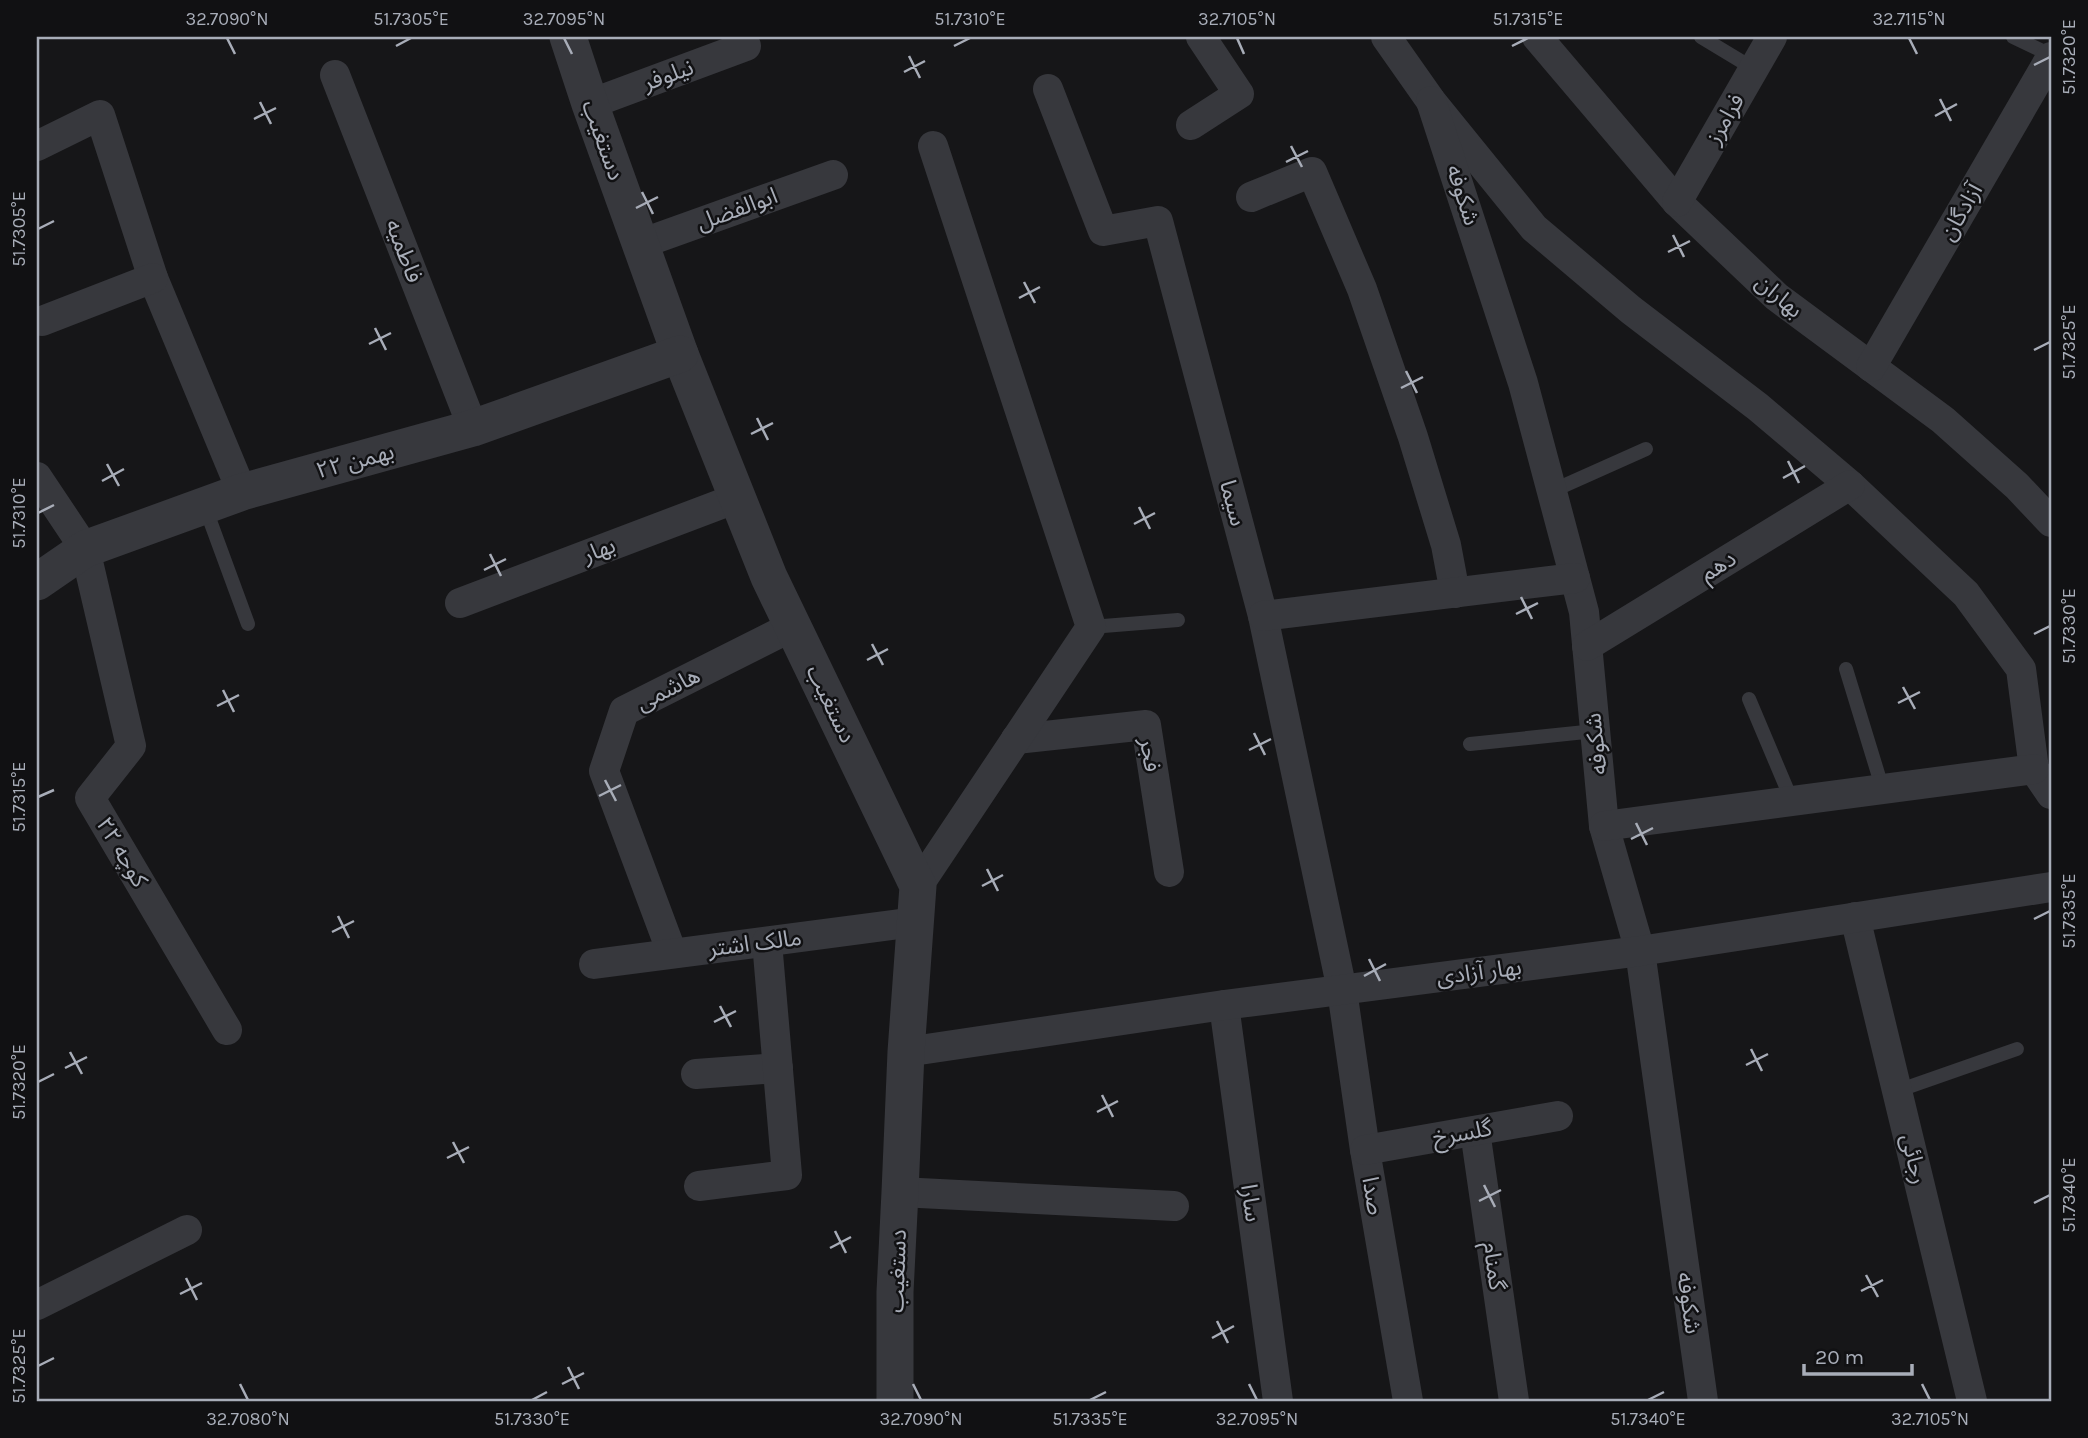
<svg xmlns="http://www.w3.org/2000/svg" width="2088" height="1438" viewBox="0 0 2088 1438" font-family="Karla,'Noto Sans Arabic',sans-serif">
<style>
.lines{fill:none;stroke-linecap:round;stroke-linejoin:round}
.service{stroke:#37383d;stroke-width:14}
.minor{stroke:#37383d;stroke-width:30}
.tertiary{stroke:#37383d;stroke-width:37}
.ticks{fill:none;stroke:#a8adb8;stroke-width:2.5}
.labels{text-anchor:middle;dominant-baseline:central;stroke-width:5;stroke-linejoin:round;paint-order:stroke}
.street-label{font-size:23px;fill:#a8adb8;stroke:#111113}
.neatline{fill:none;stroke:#a8adb8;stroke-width:2.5}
.ticks-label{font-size:18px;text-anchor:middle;fill:#a8adb8}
</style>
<rect width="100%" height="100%" fill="#161618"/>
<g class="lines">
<g class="service">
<polyline points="1701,37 1754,69"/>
<polyline points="2013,37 2051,55"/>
<polyline points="1552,491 1646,449"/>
<polyline points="205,507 248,624"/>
<polyline points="1091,627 1178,620"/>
<polyline points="1846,669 1883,790"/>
<polyline points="1749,699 1792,801"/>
<polyline points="1470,744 1595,731"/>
<polyline points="1897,1091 2017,1049"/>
</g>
<g class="minor">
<polyline points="1386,37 1431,101 1534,228 1631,310 1758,407 1850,485 1966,594 2021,669 2034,769 2051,794"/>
<polyline points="1537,37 1677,202 1777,297 1943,420 2017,486 2051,522"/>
<polyline points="335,75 473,428"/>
<polyline points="1048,89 1103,231 1158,221 1263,616 1342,990 1365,1150 1408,1401"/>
<polyline points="1431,101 1523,383 1584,612 1604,826 1640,951 1703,1401"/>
<polyline points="590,104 746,46"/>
<polyline points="1191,125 1239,94 1201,37"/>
<polyline points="37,146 100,115 153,278 242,492"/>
<polyline points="1251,197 1312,172 1362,289 1413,437 1446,545 1455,593"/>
<polyline points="1677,202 1772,37"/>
<polyline points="640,244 833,175"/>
<polyline points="42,321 153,278"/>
<polyline points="1871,367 2051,57"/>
<polyline points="37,477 85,549 131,746 90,798 227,1030"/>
<polyline points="460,603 737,498"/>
<polyline points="1263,616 1575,578"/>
<polyline points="1587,646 1850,485"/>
<polyline points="1016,739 1146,725 1169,872"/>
<polyline points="1604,826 2034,769"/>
<polyline points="918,886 1091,627 933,146"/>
<polyline points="1855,917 1972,1401"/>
<polyline points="672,953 604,771 624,711 793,626"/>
<polyline points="594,964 915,922"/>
<polyline points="1224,1005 1278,1401"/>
<polyline points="906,1052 1224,1005 1640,951 2051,887"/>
<polyline points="696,1074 778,1068"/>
<polyline points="1475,1131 1514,1401"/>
<polyline points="1365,1150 1558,1116"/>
<polyline points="699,1186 787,1175 767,942"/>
<polyline points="900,1192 1174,1206"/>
<polyline points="37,1305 187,1230"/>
</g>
<g class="tertiary">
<polyline points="568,37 590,104 680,354 769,577 918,886 906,1052 900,1192 895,1292 895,1401"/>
<polyline points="37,582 85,549 242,492 473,428 680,354"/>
</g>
</g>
<path class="ticks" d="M 227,38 L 235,54M 564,38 L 572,54M 1237,38 L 1244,54M 1909,38 L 1917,54M 396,46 L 411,38M 954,46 L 970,38M 1512,46 L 1528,38M 909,56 L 920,78M 2034,65 L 2050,57M 904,72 L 925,61M 1940,99 L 1951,121M 260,102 L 271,124M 1935,116 L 1957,104M 254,119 L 276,108M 1291,146 L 1302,167M 1286,162 L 1308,151M 642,192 L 653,214M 636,208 L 658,197M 38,229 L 54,221M 1673,235 L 1684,257M 1668,252 L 1690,241M 1024,282 L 1035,303M 1019,298 L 1040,287M 375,328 L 386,350M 369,344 L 391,333M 2034,350 L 2050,342M 1406,371 L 1417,393M 1401,388 L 1423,377M 757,418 L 768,440M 751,434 L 773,423M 1788,461 L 1799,483M 107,464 L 119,486M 1783,478 L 1805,466M 102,481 L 124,469M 1139,507 L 1150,529M 38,513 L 54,505M 1134,524 L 1155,513M 490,554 L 501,576M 484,570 L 506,559M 1521,597 L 1532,619M 1516,614 L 1538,603M 2034,634 L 2050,626M 872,644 L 883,665M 867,660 L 888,649M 1903,687 L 1915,709M 223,690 L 234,712M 1898,703 L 1920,692M 217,706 L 239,695M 1254,733 L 1265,755M 1249,750 L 1271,739M 605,780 L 616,801M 599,796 L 621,785M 38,797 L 54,790M 1636,823 L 1647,845M 1631,839 L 1653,828M 987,869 L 998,891M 982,886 L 1003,875M 338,916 L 349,938M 2034,919 L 2050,911M 332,932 L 354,921M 1369,959 L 1380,981M 1364,976 L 1386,964M 720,1006 L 731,1027M 714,1022 L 736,1011M 1751,1049 L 1762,1071M 70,1052 L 82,1074M 1746,1065 L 1768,1054M 65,1068 L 87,1057M 38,1082 L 54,1074M 1102,1095 L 1113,1117M 1097,1112 L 1118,1101M 453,1142 L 464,1163M 447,1158 L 469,1147M 1484,1185 L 1495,1207M 1479,1201 L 1501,1190M 2034,1203 L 2050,1195M 835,1231 L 846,1253M 830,1248 L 851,1237M 1866,1275 L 1878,1297M 186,1278 L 197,1300M 1861,1291 L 1883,1280M 180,1294 L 202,1283M 1217,1321 L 1228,1343M 1212,1338 L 1234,1326M 38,1366 L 54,1358M 568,1367 L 579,1389M 240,1384 L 248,1400M 562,1384 L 584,1373M 913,1384 L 921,1400M 1249,1384 L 1257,1400M 1922,1384 L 1930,1400M 532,1400 L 547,1392M 1090,1400 L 1106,1392M 1648,1400 L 1664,1392"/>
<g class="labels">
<g class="street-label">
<text transform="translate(668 75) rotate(-20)">نیلوفر</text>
<text transform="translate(1725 119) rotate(-60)">فرامرز</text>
<text transform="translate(603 140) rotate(70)">دستغیب</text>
<text transform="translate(1463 195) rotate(72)">شکوفه</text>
<text transform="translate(737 209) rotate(-20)">ابوالفضل</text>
<text transform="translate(1961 212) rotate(-60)">آزادگان</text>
<text transform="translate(404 251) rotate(69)">فاطمیه</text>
<text transform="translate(1779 296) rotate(40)">بهاران</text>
<text transform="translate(355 461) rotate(-15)">۲۲ بهمن</text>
<text transform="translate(1233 503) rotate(75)">سیما</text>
<text transform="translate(599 550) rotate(-21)">بهار</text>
<text transform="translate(1718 566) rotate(-32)">دهم</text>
<text transform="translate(668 689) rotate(-27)">هاشمی</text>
<text transform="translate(831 704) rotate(64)">دستغیب</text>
<text transform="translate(1596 744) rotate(-96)">شکوفه</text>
<text transform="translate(1150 755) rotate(81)">فجر</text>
<text transform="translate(122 852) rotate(59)">کوچه ۲۲</text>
<text transform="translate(755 943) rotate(-7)">مالک اشتر</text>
<text transform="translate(1479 972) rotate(-7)">بهار آزادی</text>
<text transform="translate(1462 1133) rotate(-10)">گلسرخ</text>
<text transform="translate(1914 1159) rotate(77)">رجائی</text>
<text transform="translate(1373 1196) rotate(80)">صدا</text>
<text transform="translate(1251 1203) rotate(82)">سارا</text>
<text transform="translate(1494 1266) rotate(82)">گمنام</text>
<text transform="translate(897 1271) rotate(-88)">دستغیب</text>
<text transform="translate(1689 1303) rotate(82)">شکوفه</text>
</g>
</g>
<rect width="2088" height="1438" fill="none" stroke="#111113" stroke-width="77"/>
<path d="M1804 1364v10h108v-10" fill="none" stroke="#a8adb8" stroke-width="3.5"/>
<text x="1815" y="1364" font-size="21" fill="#a8adb8" stroke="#111113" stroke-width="5" paint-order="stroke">20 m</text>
<rect x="38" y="38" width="2012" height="1362" class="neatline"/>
<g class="ticks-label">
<text x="227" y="25">32.7090°N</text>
<text x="411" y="25">51.7305°E</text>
<text x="564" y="25">32.7095°N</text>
<text x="970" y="25">51.7310°E</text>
<text x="1237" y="25">32.7105°N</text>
<text x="1528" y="25">51.7315°E</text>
<text x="1909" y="25">32.7115°N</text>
<text transform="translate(2069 57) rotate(-90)" y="6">51.7320°E</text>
<text transform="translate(19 229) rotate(-90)" y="6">51.7305°E</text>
<text transform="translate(2069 342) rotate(-90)" y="6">51.7325°E</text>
<text transform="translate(19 513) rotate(-90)" y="6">51.7310°E</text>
<text transform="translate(2069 626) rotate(-90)" y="6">51.7330°E</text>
<text transform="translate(19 797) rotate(-90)" y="6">51.7315°E</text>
<text transform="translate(2069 911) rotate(-90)" y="6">51.7335°E</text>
<text transform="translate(19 1082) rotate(-90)" y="6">51.7320°E</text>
<text transform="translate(2069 1195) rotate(-90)" y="6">51.7340°E</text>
<text transform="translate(19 1366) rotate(-90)" y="6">51.7325°E</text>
<text x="248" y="1425">32.7080°N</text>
<text x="532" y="1425">51.7330°E</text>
<text x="921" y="1425">32.7090°N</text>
<text x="1090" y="1425">51.7335°E</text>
<text x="1257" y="1425">32.7095°N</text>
<text x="1648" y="1425">51.7340°E</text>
<text x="1930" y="1425">32.7105°N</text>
</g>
</svg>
